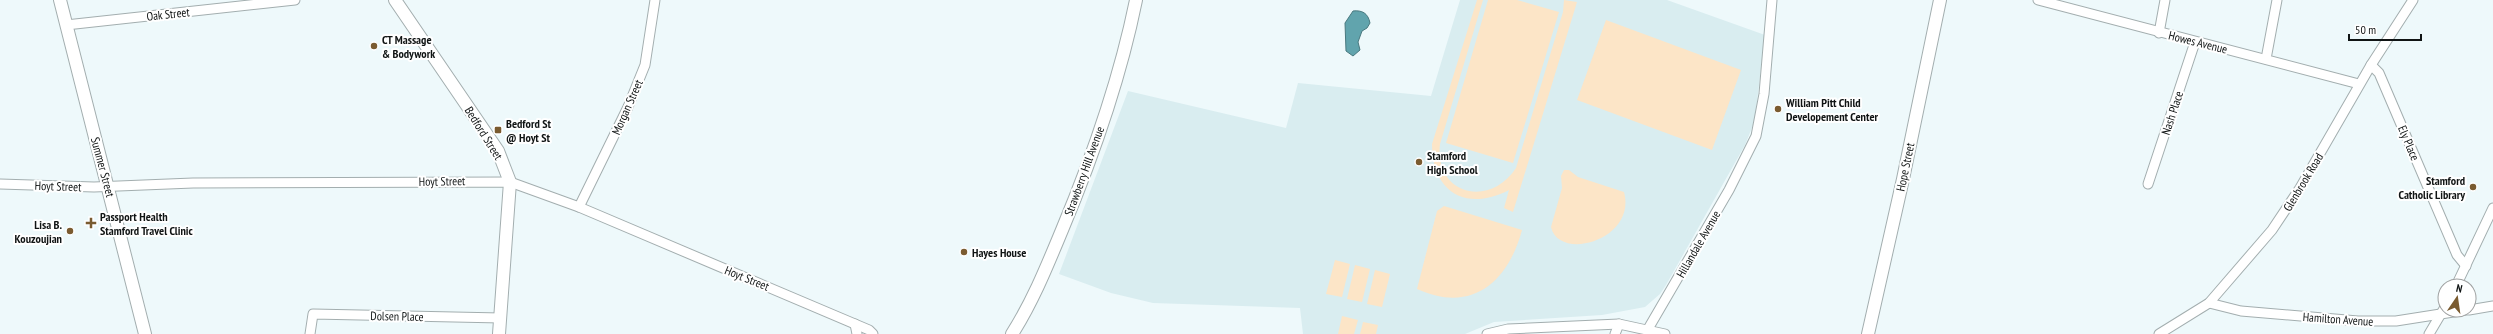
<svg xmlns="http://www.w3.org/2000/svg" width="2493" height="334" viewBox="0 0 2493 334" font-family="'PT Sans Narrow',sans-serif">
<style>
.built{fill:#d9edf0}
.green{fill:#fce5c7}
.water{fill:#61a4ad;stroke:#49797f}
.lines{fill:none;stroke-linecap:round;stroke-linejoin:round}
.minor-casing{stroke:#a3aeaf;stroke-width:11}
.major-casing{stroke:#a3aeaf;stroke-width:14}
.minor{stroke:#fff;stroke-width:9}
.major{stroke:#fff;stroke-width:12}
.poi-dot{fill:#7a5b30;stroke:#fff;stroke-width:1.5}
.labels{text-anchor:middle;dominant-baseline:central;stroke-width:4;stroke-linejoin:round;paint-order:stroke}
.street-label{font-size:12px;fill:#101414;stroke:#fff}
.poi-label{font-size:12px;font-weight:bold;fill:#101414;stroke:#fff;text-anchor:start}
</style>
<rect width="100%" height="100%" fill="#eef9fb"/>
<polygon class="built" points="1460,0 1667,0 1765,35 1756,110 1753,125 1745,145 1666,285 1660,294 1645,307 1602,315 1494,322 1465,334 1303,334 1300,308 1153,303 1111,293 1059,274 1128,91 1286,128 1298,83 1431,96"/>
<g class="green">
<path d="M 1477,0 L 1483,0 L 1440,144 C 1434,194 1489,209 1516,168 L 1563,12 L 1564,0 L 1577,2 L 1513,212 L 1504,208 L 1509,190 C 1467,212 1432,193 1432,144 Z"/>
<polygon points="1488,0 1517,0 1559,12 1513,163 1446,143"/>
<polygon points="1606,20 1741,70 1712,150 1577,100"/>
<path d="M 1564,170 L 1569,170 L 1578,177 L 1624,192 C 1637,240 1559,262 1551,227 L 1562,188 L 1561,176 Z"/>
<path d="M 1444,206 L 1522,230 C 1508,282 1472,314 1417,289 L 1437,211 Z"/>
<polygon points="1335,260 1350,264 1342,297 1326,294"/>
<polygon points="1355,265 1370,269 1362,302 1347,299"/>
<polygon points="1375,270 1390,274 1382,307 1367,304"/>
<polygon points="1342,316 1358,320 1354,334 1338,334"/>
<polygon points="1363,322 1378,325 1376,334 1360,334"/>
</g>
<path class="water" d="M 1353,11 C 1362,10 1368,13 1370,23 L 1367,28 L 1362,31 L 1358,42 L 1360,50 L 1353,56 L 1346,51 L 1345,23 Z"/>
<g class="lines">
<g class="minor-casing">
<g id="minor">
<polyline points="2038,0 2359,84"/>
<polyline points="66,25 295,0"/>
<polyline points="2159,33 2165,0"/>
<polyline points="2266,59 2277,0"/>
<polyline points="2371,65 2379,73 2457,255 2466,266"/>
<polyline points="0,184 94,187 193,183 510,182 579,207 869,330 873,334"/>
<polyline points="2148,184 2195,42"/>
<polyline points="579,207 628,107 645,65 655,0"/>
<polyline points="2456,286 2493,208"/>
<polyline points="2209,303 2241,311 2358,321 2396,321 2466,310"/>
<polyline points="2469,310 2493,306"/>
<polyline points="855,324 857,334"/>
<polyline points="1648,329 1729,190 1756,136 1764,94 1772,0"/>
<polyline points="310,334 313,314 501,318"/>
<polyline points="1487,334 1508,329 1619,324 1665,334"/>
<polyline points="1615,334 1619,324"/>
<polyline points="2159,334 2209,303 2272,230 2300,188 2371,65 2413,0"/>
<polyline points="2429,334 2445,307"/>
</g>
</g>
<g class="major-casing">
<g id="major">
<polyline points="60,0 145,334"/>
<polyline points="395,0 498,151 510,182 499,334"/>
<path d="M 1012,334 C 1033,301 1047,266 1062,230 C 1093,156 1120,79 1136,0"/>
<polyline points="1868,334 1903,179 1940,0"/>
</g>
</g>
<use href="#minor" class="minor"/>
<use href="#major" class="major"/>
</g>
<g class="poi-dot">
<circle cx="374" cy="46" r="4"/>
<circle cx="1778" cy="109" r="4"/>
<rect x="494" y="126" width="8" height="8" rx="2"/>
<circle cx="1419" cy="162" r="4"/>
<circle cx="2473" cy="187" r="4"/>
<path d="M89 217h4v4h4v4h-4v4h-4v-4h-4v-4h4z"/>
<circle cx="70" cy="231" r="4"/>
<circle cx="964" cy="252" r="4"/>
</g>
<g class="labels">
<g class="street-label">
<text transform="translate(168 14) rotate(-6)">Oak Street</text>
<text transform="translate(2198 42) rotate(14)">Howes Avenue</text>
<text transform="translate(627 107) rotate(-66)">Morgan Street</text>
<text transform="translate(2172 113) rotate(-72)">Nash Place</text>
<text transform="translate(484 133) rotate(58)">Bedford Street</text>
<text transform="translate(2409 143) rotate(67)">Ely Place</text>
<text transform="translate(103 167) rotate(75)">Summer Street</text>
<text transform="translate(1905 167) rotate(-78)">Hope Street</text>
<text transform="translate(1084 171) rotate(-70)">Strawberry Hill Avenue</text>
<text transform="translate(442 181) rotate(-1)">Hoyt Street</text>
<text transform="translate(2303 182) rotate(-59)">Glenbrook Road</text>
<text transform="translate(58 186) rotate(2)">Hoyt Street</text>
<text transform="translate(1698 244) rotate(-60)">Hillandale Avenue</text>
<text transform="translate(747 278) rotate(22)">Hoyt Street</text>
<text transform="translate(397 316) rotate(1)">Dolsen Place</text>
<text transform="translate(2338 319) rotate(4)">Hamilton Avenue</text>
</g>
<g class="poi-label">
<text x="382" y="39">CT Massage<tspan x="382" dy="14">&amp; Bodywork</tspan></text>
<text x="1786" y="102">William Pitt Child<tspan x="1786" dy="14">Developement Center</tspan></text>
<text x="506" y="123">Bedford St<tspan x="506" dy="14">@ Hoyt St</tspan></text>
<text x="1427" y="155">Stamford<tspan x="1427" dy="14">High School</tspan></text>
<text x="2465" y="180" text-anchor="end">Stamford<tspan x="2465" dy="14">Catholic Library</tspan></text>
<text x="100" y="216">Passport Health<tspan x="100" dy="14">Stamford Travel Clinic</tspan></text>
<text x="62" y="224" text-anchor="end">Lisa B.<tspan x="62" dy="14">Kouzoujian</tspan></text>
<text x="972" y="252">Hayes House</text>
</g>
</g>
<g transform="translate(2457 298) rotate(13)"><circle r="19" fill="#ffffff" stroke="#9fa1a1"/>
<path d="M0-3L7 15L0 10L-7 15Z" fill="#7a5b30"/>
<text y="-6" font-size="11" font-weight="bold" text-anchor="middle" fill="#101414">N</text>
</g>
<path d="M2349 34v6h72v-6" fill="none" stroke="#101414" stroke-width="2"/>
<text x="2355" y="34" font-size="12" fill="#101414" stroke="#ffffff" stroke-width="3" paint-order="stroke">50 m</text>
</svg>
